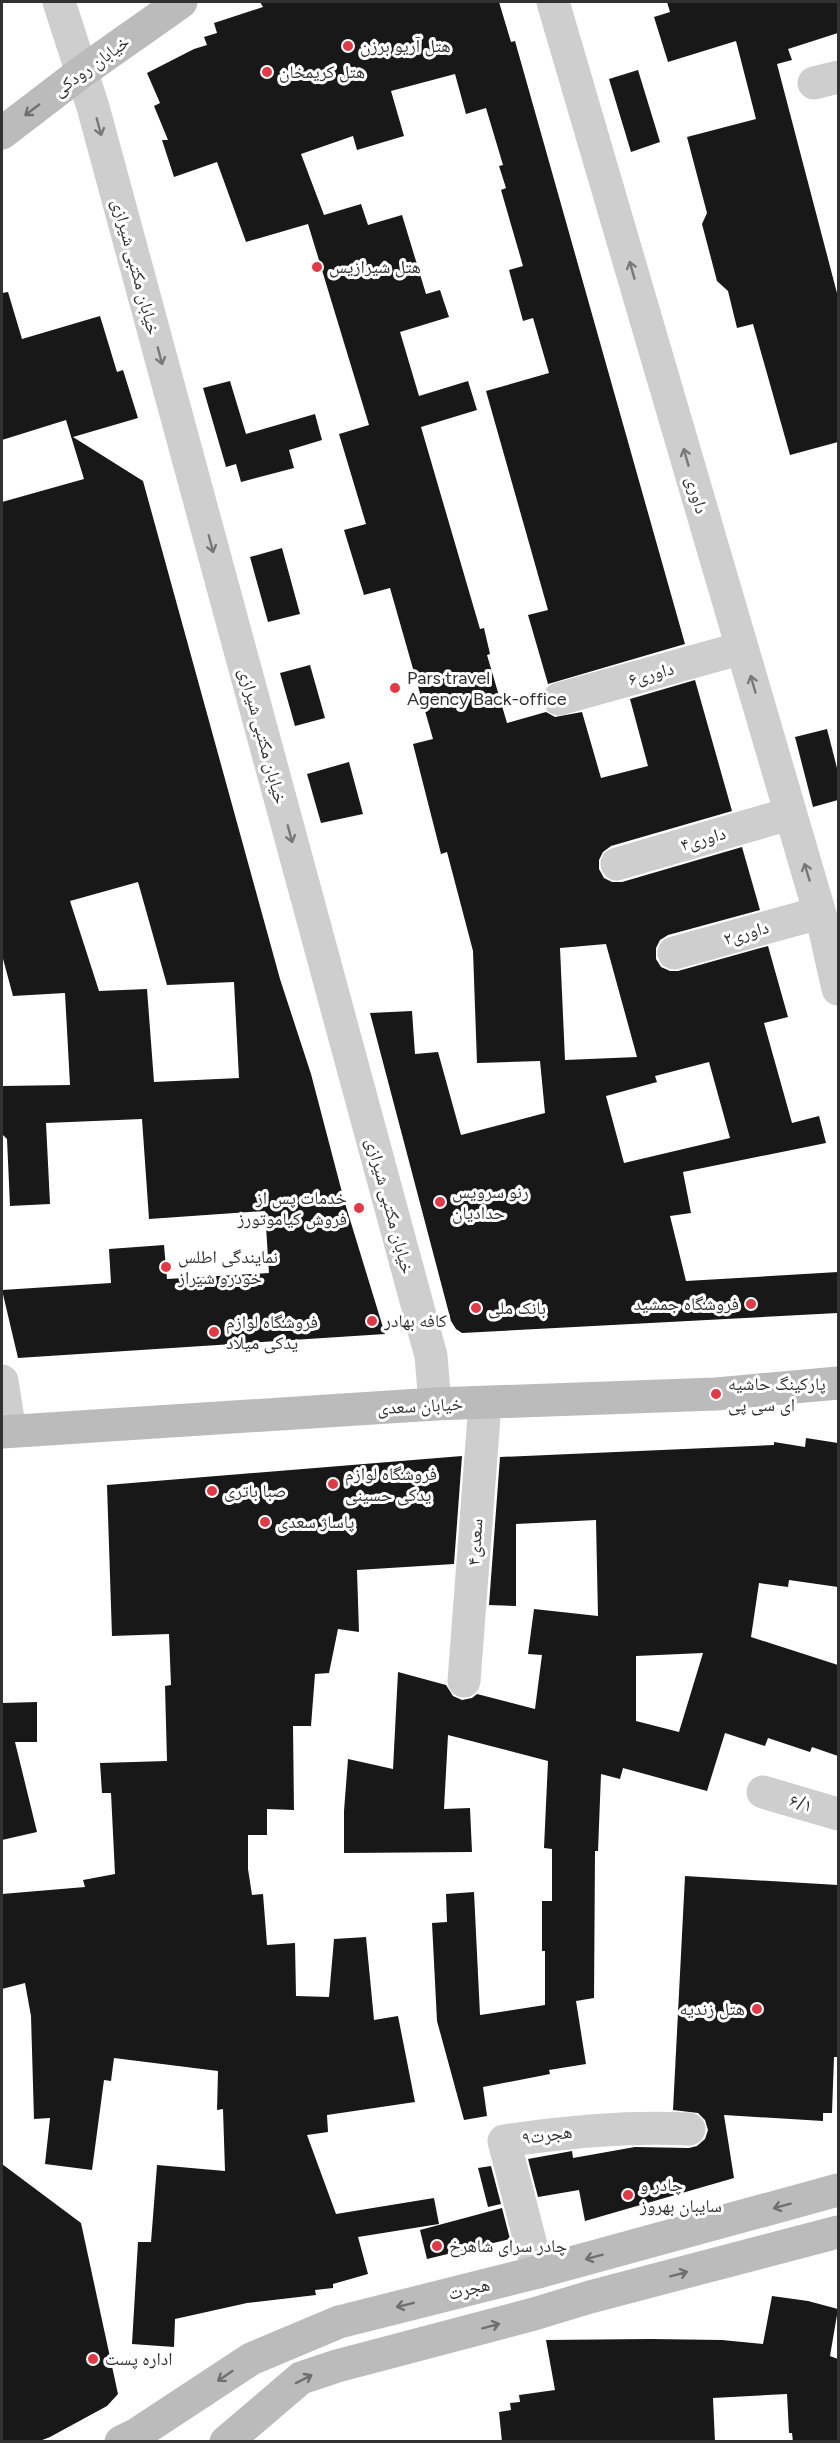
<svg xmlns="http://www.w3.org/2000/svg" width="840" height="2443" viewBox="0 0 840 2443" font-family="Figtree,'Noto Naskh Arabic',sans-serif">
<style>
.building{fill:#181818;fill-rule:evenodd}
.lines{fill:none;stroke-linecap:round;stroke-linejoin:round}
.street{stroke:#cecece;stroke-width:33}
.secondary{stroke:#bbb;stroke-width:33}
.oneway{stroke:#6f6f6f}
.oneway2{stroke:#787878}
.poi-dot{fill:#e03a46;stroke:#fff;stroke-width:2}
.labels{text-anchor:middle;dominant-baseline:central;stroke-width:6;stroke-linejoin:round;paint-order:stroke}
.poi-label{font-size:18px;fill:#313131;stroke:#fff;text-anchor:start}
.street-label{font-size:18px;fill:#313131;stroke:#fff}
</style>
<rect width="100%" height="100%" fill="#fff"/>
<g class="building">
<path d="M 260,2 L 499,2 L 511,42 L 515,41 L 685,644 L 548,684 L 528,615 L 548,610 L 486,391 L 549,373 L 533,318 L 523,321 L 509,270 L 523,266 L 501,190 L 506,188 L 499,166 L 503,165 L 486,108 L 466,114 L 455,74 L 391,91 L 404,136 L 357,150 L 353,136 L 301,154 L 324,215 L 361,204 L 368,225 L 402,215 L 426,294 L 440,290 L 449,317 L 400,332 L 419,396 L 468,381 L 477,410 L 421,427 L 480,629 L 484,628 L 490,654 L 487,655 L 507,723 L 546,712 L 555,717 L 582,712 L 601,778 L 648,766 L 630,699 L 695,680 L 732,811 L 611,846 L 603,852 L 599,860 L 599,869 L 604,878 L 612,882 L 622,882 L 742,847 L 760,910 L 668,935 L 660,940 L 656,948 L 656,959 L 661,967 L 670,971 L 678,971 L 768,946 L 788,1017 L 764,1023 L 792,1123 L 819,1116 L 826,1143 L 683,1172 L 691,1213 L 670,1216 L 686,1281 L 838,1272 L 838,1313 L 462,1333 L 456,1329 L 451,1321 L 370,1013 L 412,1011 L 415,1054 L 438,1052 L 461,1135 L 545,1113 L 540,1061 L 477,1063 L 473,951 L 447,852 L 441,854 L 413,744 L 433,739 L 390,588 L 364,595 L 344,530 L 366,524 L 339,434 L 369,425 L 308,224 L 246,242 L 217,162 L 174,177 L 162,140 L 168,140 L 154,106 L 160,103 L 147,73 L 194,49 L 207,45 L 204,37 L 217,33 L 214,23 L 263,7 ZM 606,944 L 637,1057 L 565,1060 L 560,948 ZM 709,1062 L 730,1138 L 624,1163 L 606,1096 L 657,1082 L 655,1076 Z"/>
<polygon points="667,2 838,2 838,33 788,49 792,60 777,64 838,297 838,442 790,455 753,324 737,328 728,291 717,281 702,224 707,213 687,137 756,119 736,41 668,62 654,17 670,12"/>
<polygon points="638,70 660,142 631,152 609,79"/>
<path d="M 8,292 L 22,339 L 100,316 L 117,372 L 123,370 L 138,418 L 73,437 L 143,481 L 280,979 L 311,1074 L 344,1200 L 385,1334 L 18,1358 L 2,1290 L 111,1283 L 109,1249 L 164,1245 L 167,1279 L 269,1273 L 265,1211 L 149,1219 L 142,1119 L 46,1123 L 50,1204 L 10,1206 L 7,1139 L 2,1134 L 2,1086 L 70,1085 L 65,993 L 13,996 L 2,955 L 2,502 L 84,479 L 66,420 L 2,440 L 2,293 ZM 138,882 L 167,985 L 234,982 L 239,1078 L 154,1082 L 147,989 L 99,991 L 70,901 Z"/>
<polygon points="230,381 246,434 315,414 322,440 289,450 294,468 241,482 236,464 226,467 203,388"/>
<polygon points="282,548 300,614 268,622 250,557"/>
<polygon points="310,665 325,718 295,726 280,673"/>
<polygon points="827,729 838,772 838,800 813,807 795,737"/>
<polygon points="349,762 363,814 321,823 307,774"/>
<path d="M 806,1438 L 838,1443 L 838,1587 L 789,1580 L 788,1587 L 759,1583 L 751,1637 L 838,1665 L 838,1756 L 812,1747 L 810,1752 L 768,1738 L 765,1746 L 725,1733 L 707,1791 L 623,1768 L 620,1779 L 601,1774 L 598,1851 L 595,1851 L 594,1998 L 576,2001 L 586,2064 L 549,2070 L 550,2074 L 483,2087 L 487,2116 L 464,2120 L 437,2021 L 432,1923 L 447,1922 L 446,1894 L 474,1892 L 480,2015 L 545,2005 L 545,1951 L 542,1951 L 542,1901 L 552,1901 L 552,1849 L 544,1848 L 548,1761 L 448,1735 L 444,1809 L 470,1808 L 472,1852 L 344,1853 L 344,1811 L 348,1759 L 393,1769 L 398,1672 L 446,1685 L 453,1696 L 462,1700 L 472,1698 L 477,1694 L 535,1709 L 542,1655 L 528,1654 L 534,1609 L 598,1616 L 596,1520 L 516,1524 L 516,1606 L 489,1605 L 500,1457 L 774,1445 L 774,1442 L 805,1447 ZM 703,1653 L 679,1732 L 636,1721 L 636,1656 Z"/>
<polygon points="462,1456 454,1564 357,1570 359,1632 338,1629 329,1673 315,1674 311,1726 293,1726 294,1810 267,1809 267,1835 248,1835 248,1869 252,1895 263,1894 267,1945 295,1943 296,1996 329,1997 334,1939 366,1937 374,2020 398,2016 415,2102 327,2115 328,2132 307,2135 336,2214 434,2198 439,2224 358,2237 368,2274 333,2284 333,2288 315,2290 316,2295 247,2303 175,2319 174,2347 132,2344 138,2242 151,2242 157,2165 225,2171 223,2109 217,2110 218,2071 114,2058 111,2081 104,2080 92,2170 45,2164 50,2118 34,2119 31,2016 25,1983 2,1989 2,1894 85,1887 83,1880 115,1874 111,1793 102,1793 100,1763 167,1761 165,1686 171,1685 169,1634 112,1636 107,1485"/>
<polygon points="37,1702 37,1742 15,1742 37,1832 2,1840 2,1703"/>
<polygon points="685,1876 838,1885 838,2057 834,2057 832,2113 823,2113 823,2121 724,2115 734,2178 585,2221 579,2190 538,2197 528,2159 572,2151 573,2158 635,2147 689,2148 697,2146 705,2139 708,2130 705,2120 698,2113 673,2110"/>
<polygon points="2,2164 81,2223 118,2394 107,2406 50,2437 37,2442 2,2442"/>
<polygon points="491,2166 501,2204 488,2207 478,2168"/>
<polygon points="502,2208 510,2239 427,2259 420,2230"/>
<polygon points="772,2296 808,2301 838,2309 830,2356 838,2359 838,2442 793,2442 792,2433 789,2433 787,2394 713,2398 715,2442 502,2442 499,2412 511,2410 510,2403 520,2402 519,2395 555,2390 546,2340 651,2339 722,2340 763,2344"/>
</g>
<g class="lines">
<g class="street">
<polyline points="59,2 93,107 431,1356 435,1404"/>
<polyline points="553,2 825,931 838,989"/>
<polyline points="814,83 838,77"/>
<polyline points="559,699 742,648"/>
<polyline points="617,864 789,814"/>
<polyline points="674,953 819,913"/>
<polyline points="2,1381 10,1431"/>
<polyline points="464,1681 485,1403"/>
<polyline points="763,1792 838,1814"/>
<path d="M 538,2272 L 504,2141 C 567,2132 625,2126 689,2129"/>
</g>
<g class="secondary">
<polyline points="2,133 83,71 181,2"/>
<polyline points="2,1432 435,1404 716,1394 838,1383"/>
<polyline points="121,2442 137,2434 251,2359 339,2322 538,2272 838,2190"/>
<polyline points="226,2442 301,2378 337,2366 534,2314 590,2297 838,2232"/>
</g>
</g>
<defs><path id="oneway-shaft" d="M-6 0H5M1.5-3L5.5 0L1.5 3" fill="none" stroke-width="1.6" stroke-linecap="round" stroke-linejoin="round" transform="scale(1.5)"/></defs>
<g class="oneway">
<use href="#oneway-shaft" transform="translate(32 110) rotate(143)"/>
<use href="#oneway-shaft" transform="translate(782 2206) rotate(165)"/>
<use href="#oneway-shaft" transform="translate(594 2257) rotate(165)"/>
<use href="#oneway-shaft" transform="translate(679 2274) rotate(-15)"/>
<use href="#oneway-shaft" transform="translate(405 2305) rotate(166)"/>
<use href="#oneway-shaft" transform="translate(491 2326) rotate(-15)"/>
<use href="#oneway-shaft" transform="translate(225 2376) rotate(146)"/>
<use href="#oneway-shaft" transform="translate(304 2379) rotate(-27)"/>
</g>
<g class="oneway2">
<use href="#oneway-shaft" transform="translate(99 127) rotate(75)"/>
<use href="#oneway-shaft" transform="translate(632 270) rotate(-106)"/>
<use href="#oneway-shaft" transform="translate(160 356) rotate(75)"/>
<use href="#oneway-shaft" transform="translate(686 457) rotate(-106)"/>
<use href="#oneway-shaft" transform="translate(211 544) rotate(75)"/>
<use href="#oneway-shaft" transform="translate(753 684) rotate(-106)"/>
<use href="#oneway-shaft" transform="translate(290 834) rotate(75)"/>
<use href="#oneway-shaft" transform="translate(807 872) rotate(-107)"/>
</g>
<g class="poi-dot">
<circle cx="348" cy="46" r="6"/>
<circle cx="267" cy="72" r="6"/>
<circle cx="317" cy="267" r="6"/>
<circle cx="395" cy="688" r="6"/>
<circle cx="440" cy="1202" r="6"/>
<circle cx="359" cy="1208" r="6"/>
<circle cx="166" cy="1267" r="6"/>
<circle cx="751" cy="1304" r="6"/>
<circle cx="476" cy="1308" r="6"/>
<circle cx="372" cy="1321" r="6"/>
<circle cx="214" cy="1332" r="6"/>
<circle cx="716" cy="1394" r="6"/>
<circle cx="333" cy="1484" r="6"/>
<circle cx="212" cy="1491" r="6"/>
<circle cx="265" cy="1522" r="6"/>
<circle cx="757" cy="2009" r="6"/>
<circle cx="628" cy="2195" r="6"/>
<circle cx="437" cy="2246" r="6"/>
<circle cx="93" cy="2359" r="6"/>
</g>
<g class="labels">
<g class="poi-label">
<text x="360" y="46">هتل آریو برزن</text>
<text x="279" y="72">هتل کریمخان</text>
<text x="329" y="267">هتل شیرازیس</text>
<text x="407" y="678">Pars travel<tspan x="407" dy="21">Agency Back-office</tspan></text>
<text x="452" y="1192">رنو سرويس<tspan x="452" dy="21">حداديان</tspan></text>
<text x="347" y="1198" text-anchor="end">خدمات پس از<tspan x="347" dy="21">فروش کیاموتورز</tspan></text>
<text x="178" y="1257">نمایندگی اطلس<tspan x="178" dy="21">خودرو شیراز</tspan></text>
<text x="739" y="1304" text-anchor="end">فروشگاه جمشید</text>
<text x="488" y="1308">بانک ملی</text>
<text x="384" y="1321">کافه بهادر</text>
<text x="226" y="1322">فروشگاه لوازم<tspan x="226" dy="21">یدکی میلاد</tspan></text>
<text x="728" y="1384">پارکینگ حاشیه<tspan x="728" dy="21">ای سی پی</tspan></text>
<text x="345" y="1474">فروشگاه لوازم<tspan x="345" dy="21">یدکی حسینی</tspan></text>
<text x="224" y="1491">صبا باتری</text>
<text x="277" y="1522">پاساژ سعدی</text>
<text x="745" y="2009" text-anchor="end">هتل زندیه</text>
<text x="640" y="2185">چادر و<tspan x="640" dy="21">سایبان بهروز</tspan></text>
<text x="449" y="2246">چادر سرای شاهرخ</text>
<text x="105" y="2359">اداره پست</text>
</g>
<g class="street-label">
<text transform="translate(91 66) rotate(-36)">خیابان رودکی</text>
<text transform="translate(136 267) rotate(75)">خیابان مکتبی شیرازی</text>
<text transform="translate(697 495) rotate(74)">داوری</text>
<text transform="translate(651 674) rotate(-15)">داوری۶</text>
<text transform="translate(263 736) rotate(75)">خیابان مکتبی شیرازی</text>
<text transform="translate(703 839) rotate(-16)">داوری۴</text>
<text transform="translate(746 933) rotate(-16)">داوری۲</text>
<text transform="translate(390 1206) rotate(75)">خیابان مکتبی شیرازی</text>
<text transform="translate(420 1406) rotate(-3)">خیابان سعدی</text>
<text transform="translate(475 1542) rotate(-86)">سعدی۴</text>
<text transform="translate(801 1803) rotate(17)">۶/۱</text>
<text transform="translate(547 2135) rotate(-8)">هجرت۹</text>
<text transform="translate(469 2289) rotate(-14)">هجرت</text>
</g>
</g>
<rect width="840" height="2443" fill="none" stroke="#313131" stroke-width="6"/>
</svg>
